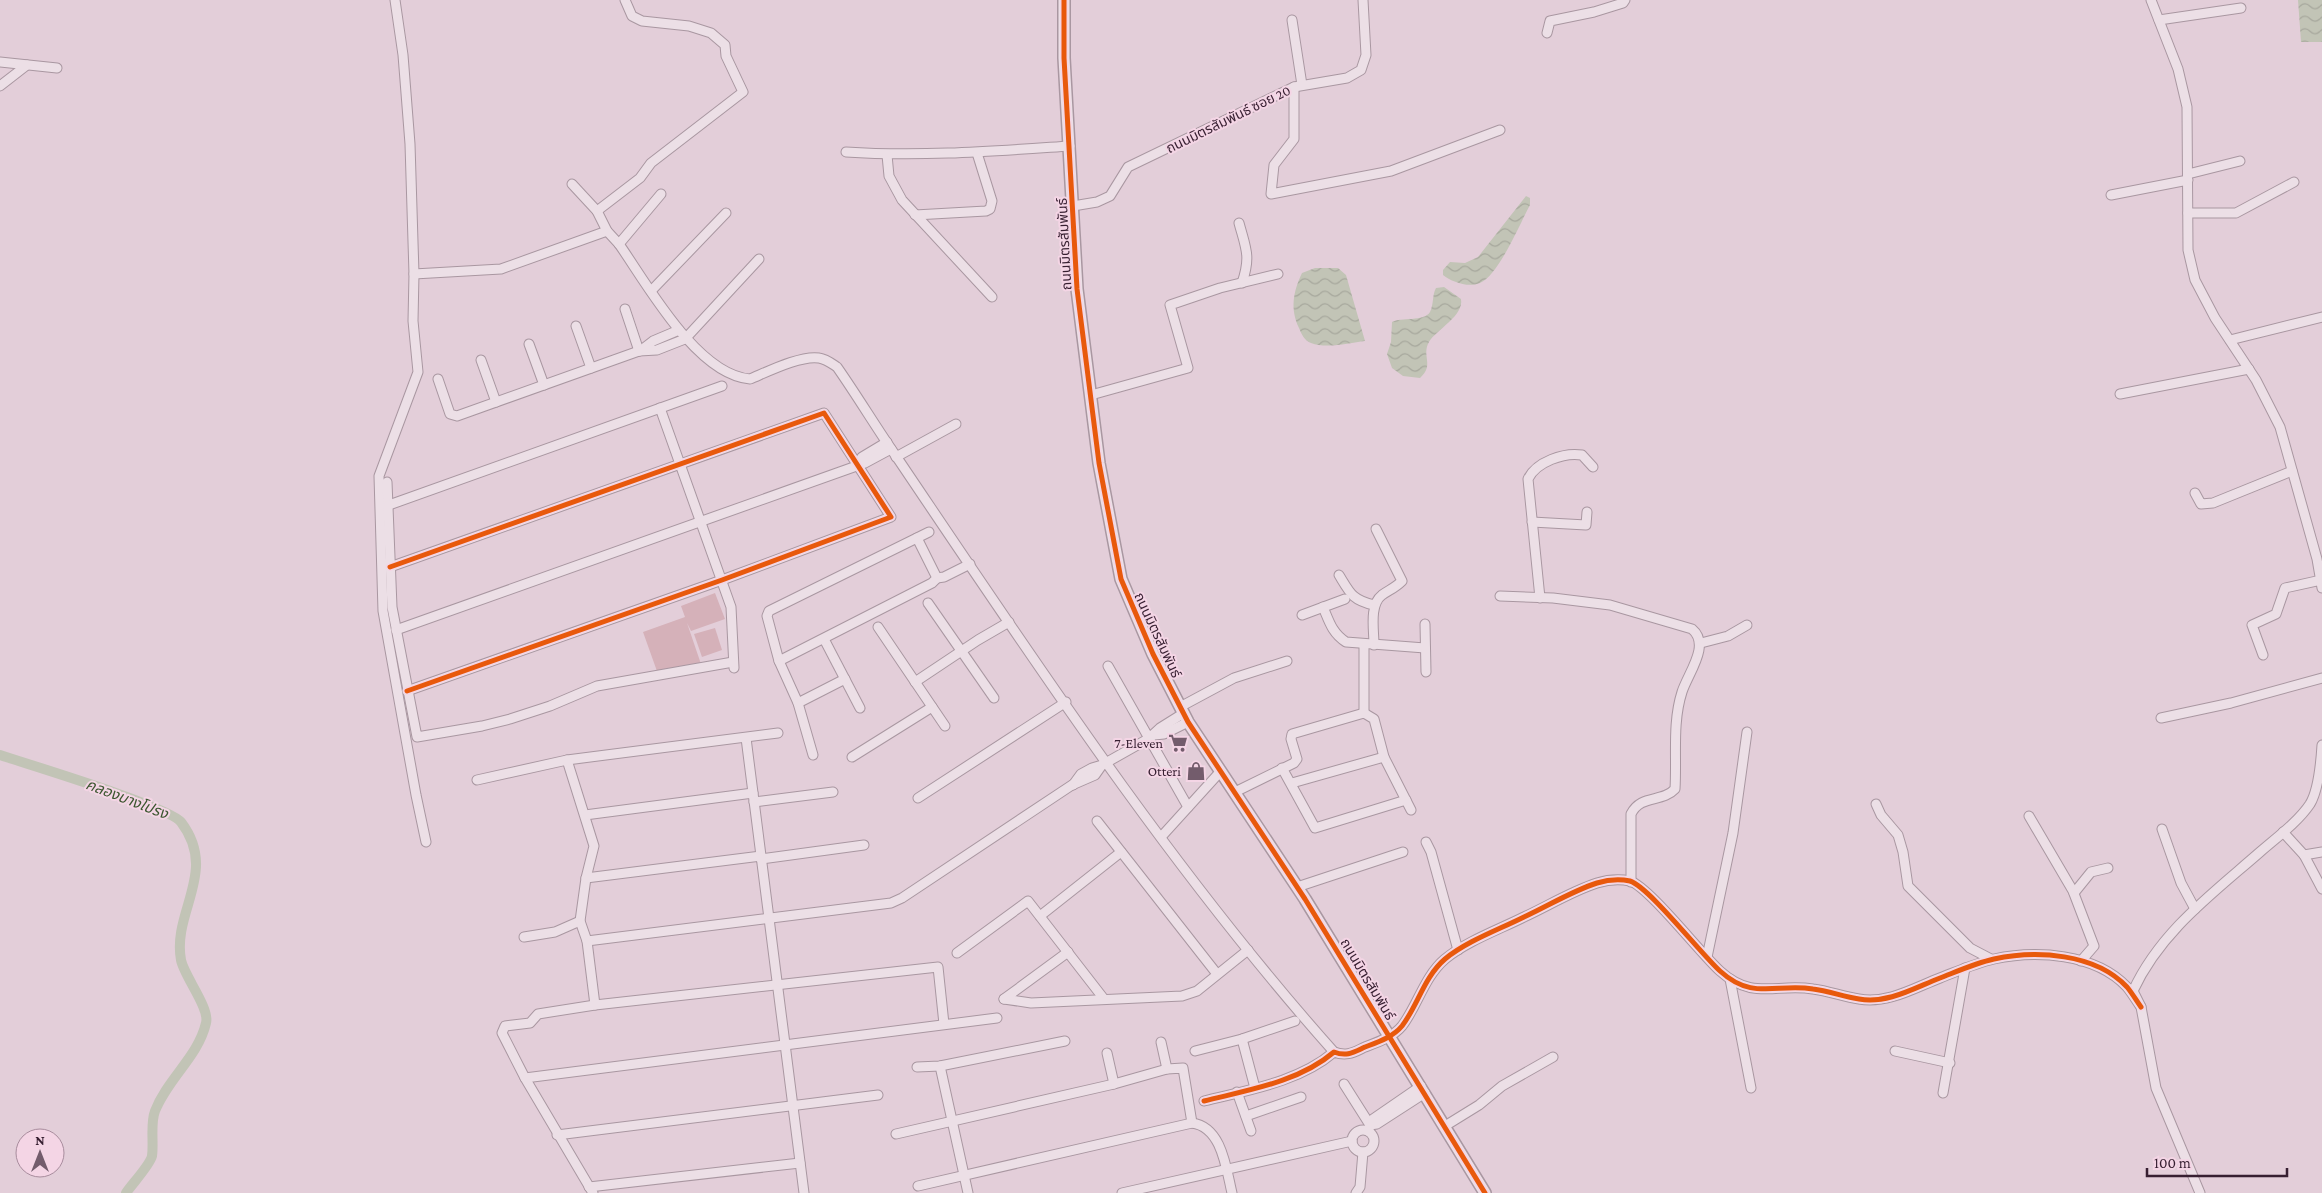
<svg xmlns="http://www.w3.org/2000/svg" width="2322" height="1193" viewBox="0 0 2322 1193" font-family="'Crimson Pro','Noto Sans Thai',serif">
<style>
.grass{fill:#d5b1b9}
.water{fill:url(#water-waves)}
.lines{fill:none;stroke-linecap:round;stroke-linejoin:round}
.canal{stroke:#c2c4b6;stroke-width:10}
.minor-casing{stroke:#a997a1;stroke-width:11}
.tertiary-casing{stroke:#a997a1;stroke-width:14}
.minor{stroke:#ecdfe6;stroke-width:9}
.tertiary{stroke:#ecdfe6;stroke-width:11}
.cycleway-casing{stroke:#f4d5e5;stroke-width:8}
.cycleway{stroke:#e8590c;stroke-width:5}
.labels{text-anchor:middle;dominant-baseline:central;stroke-width:4;stroke-linejoin:round;paint-order:stroke}
.street-label{font-size:14px;fill:#371f31;stroke:#f4d5e5}
.poi-label{font-size:14px;fill:#371f31;stroke:#f4d5e5;text-anchor:end}
.water-label{font-size:15px;font-style:italic;fill:#3b562f;stroke:#f4d5e5}
</style>
<defs>
<pattern id="water-waves" width="16" height="10" patternUnits="userSpaceOnUse" patternTransform="scale(1.25)"><rect width="16" height="10" fill="#c2c4b6"/><path d="M0 5q4-4 8 0t8 0" fill="none" stroke="#a7a89d"/></pattern>
</defs>
<rect width="100%" height="100%" fill="#e3ced9"/>
<g class="grass">
<polygon points="715,593 725,619 691,631 687,623 701,664 658,674 643,632 685,617 681,606"/>
<polygon points="715,628 722,650 702,657 694,634"/>
</g>
<g class="water">
<polygon points="2298,0 2322,0 2322,42 2301,42"/>
<path d="M 1526,196 L 1530,198 L 1530,205 C 1520,223 1499,275 1480,283 C 1468,288 1452,282 1443,275 L 1443,270 L 1450,262 L 1465,263 L 1478,257 Z"/>
<path d="M 1315,268 L 1338,268 L 1346,275 L 1365,341 C 1350,343 1326,349 1311,343 C 1304,340 1302,335 1299,328 C 1290,309 1293,292 1302,273 Z"/>
<path d="M 1444,287 L 1461,299 C 1464,316 1437,329 1429,342 C 1421,356 1435,365 1420,378 L 1403,376 L 1392,368 L 1387,354 L 1391,342 L 1392,322 C 1401,317 1424,322 1430,312 C 1434,304 1432,295 1436,288 Z"/>
</g>
<g class="lines">
<path class="canal" d="M 0,755 C 27,764 170,807 181,822 C 219,872 172,911 181,960 C 184,976 210,1008 206,1023 C 198,1057 168,1078 155,1111 C 150,1124 154,1142 152,1156 C 150,1165 132,1184 126,1193"/>
<g class="minor-casing">
<g id="minor">
<polyline points="395,0 403,55 410,144 414,274 413,321 418,372 379,476 383,611 416,795 426,842"/>
<polyline points="2151,0 2178,69 2187,107 2188,250 2195,280 2215,318 2256,380 2280,427 2317,559 2322,588"/>
<polyline points="1292,20 1302,85"/>
<polyline points="2159,20 2241,8"/>
<polyline points="1547,33 1550,21 1594,12 1623,3 1625,0"/>
<polyline points="0,62 57,68"/>
<polyline points="0,86 27,65"/>
<polyline points="1294,87 1294,139 1274,165 1271,194 1391,171 1500,130"/>
<path d="M 846,152 C 921,157 995,151 1070,146"/>
<polyline points="887,155 889,176 902,200 992,297"/>
<polyline points="2188,174 2240,161"/>
<path d="M 572,184 L 597,211 L 607,231 L 619,244 C 647,284 697,375 750,379 C 767,372 801,355 819,358 C 826,359 831,363 837,367 C 858,397 877,429 898,459 C 1035,662 1171,869 1334,1052"/>
<polyline points="2111,195 2188,180"/>
<polyline points="1073,206 1097,202 1110,196 1128,167 1294,87 1347,78 1361,70 1366,55 1363,0"/>
<polyline points="597,211 640,178 651,163 743,92 726,56 725,45 711,33 689,26 642,21 632,16 625,0"/>
<polyline points="2188,213 2236,213 2294,182"/>
<polyline points="915,215 986,211 990,209 992,201 977,153"/>
<path d="M 1239,223 C 1246,249 1251,256 1242,283"/>
<polyline points="619,244 661,194"/>
<polyline points="414,274 501,269 607,231"/>
<polyline points="651,291 726,213"/>
<polyline points="625,309 639,351"/>
<polyline points="576,326 591,368"/>
<polyline points="2230,340 2322,317"/>
<polyline points="529,344 544,385"/>
<polyline points="640,351 653,341 679,330"/>
<polyline points="481,360 496,402"/>
<polyline points="438,379 450,414 457,416 639,351 657,350 685,339 759,259"/>
<polyline points="2120,394 2249,369"/>
<polyline points="1091,395 1188,368 1170,305 1220,288 1278,274"/>
<polyline points="660,408 731,607 734,668"/>
<polyline points="896,457 956,424"/>
<polyline points="857,465 862,457 887,442"/>
<polyline points="387,482 392,607 417,737 482,726 510,719 550,706 597,686 733,662"/>
<polyline points="2195,493 2201,504 2213,503 2292,471"/>
<polyline points="389,505 722,386"/>
<polyline points="1532,522 1586,525 1587,512"/>
<polyline points="390,567 824,413 891,517 722,580 407,691"/>
<path d="M 1339,575 C 1350,593 1352,600 1374,605"/>
<polyline points="937,578 944,577 970,564"/>
<path d="M 1500,596 L 1553,598 L 1610,605 L 1692,629 C 1711,645 1688,673 1682,692 C 1672,723 1677,757 1675,789 C 1662,803 1641,794 1631,814 L 1631,882"/>
<path d="M 1540,598 L 1528,479 C 1536,462 1564,452 1582,455 L 1593,467"/>
<polyline points="928,603 994,698"/>
<path d="M 1323,607 C 1329,621 1332,633 1346,642 L 1425,648"/>
<polyline points="1302,615 1345,599"/>
<polyline points="1425,624 1426,672"/>
<polyline points="878,627 945,726"/>
<polyline points="396,630 865,463 891,449"/>
<polyline points="824,639 860,708"/>
<polyline points="1701,643 1728,636 1747,625"/>
<polyline points="1364,645 1364,713"/>
<path d="M 1374,645 C 1374,630 1369,605 1382,595 C 1389,590 1395,588 1402,581 L 1376,529"/>
<polyline points="2263,655 2252,625 2276,614 2285,588 2321,580"/>
<polyline points="779,661 932,583 937,578 917,538"/>
<polyline points="1108,666 1188,807"/>
<polyline points="915,682 978,640 1009,622"/>
<polyline points="798,703 845,679"/>
<polyline points="1180,707 1234,678 1287,661"/>
<polyline points="2161,718 2231,703 2322,678"/>
<polyline points="1154,735 1164,734 1188,722"/>
<polyline points="746,738 804,1193"/>
<polyline points="813,755 798,703 779,661 767,616 769,611 929,532"/>
<polyline points="852,757 932,707"/>
<polyline points="567,760 594,846 586,878 580,921 587,941 595,1005"/>
<polyline points="1282,768 1315,828 1406,800"/>
<polyline points="477,780 567,760 778,733"/>
<polyline points="1292,783 1384,757"/>
<polyline points="1073,785 1081,774 1092,768 1102,765 1148,739 1160,728 1184,713"/>
<polyline points="1235,792 1294,763 1297,759 1291,739 1292,734 1364,713 1374,719 1384,757 1411,810"/>
<polyline points="918,798 1066,702"/>
<polyline points="754,802 833,792"/>
<polyline points="1876,804 1881,815 1898,835 1903,852 1908,886 1970,948 1991,959"/>
<polyline points="585,815 753,793"/>
<polyline points="2029,816 2073,891 2094,946 2081,961"/>
<polyline points="1097,821 1217,974"/>
<polyline points="2162,829 2181,883 2195,909"/>
<polyline points="2283,832 2304,855 2322,889"/>
<polyline points="1161,837 1220,772"/>
<polyline points="1426,842 1431,852 1458,950"/>
<polyline points="2304,855 2322,852"/>
<polyline points="761,859 864,845"/>
<polyline points="586,878 761,856"/>
<polyline points="1297,887 1403,852"/>
<polyline points="2074,893 2091,872 2108,868"/>
<polyline points="1040,916 1121,852"/>
<polyline points="524,937 555,932 580,921"/>
<polyline points="587,941 891,903 902,898 1072,785 1095,775 1102,765"/>
<polyline points="957,953 1028,901 1104,999"/>
<polyline points="1707,957 1733,833 1747,732"/>
<polyline points="1730,979 1751,1088"/>
<polyline points="1004,999 1031,1003 1182,996 1197,991 1248,950"/>
<polyline points="1004,999 1068,952"/>
<polyline points="1242,1039 1255,1088"/>
<polyline points="1161,1042 1167,1069"/>
<polyline points="1195,1051 1242,1039 1295,1021"/>
<polyline points="1895,1051 1950,1063"/>
<polyline points="1107,1053 1114,1084"/>
<polyline points="940,1066 968,1193"/>
<polyline points="917,1067 940,1066 1065,1041"/>
<polyline points="525,1078 997,1018"/>
<polyline points="1344,1084 1370,1125"/>
<polyline points="1237,1092 1251,1131"/>
<polyline points="1943,1093 1965,968"/>
<path d="M 1204,1101 C 1248,1090 1299,1082 1334,1052 C 1347,1057 1354,1052 1365,1047 C 1378,1042 1393,1037 1402,1026 C 1418,1005 1424,977 1445,959 C 1467,941 1498,930 1524,917 C 1548,906 1572,891 1597,883 C 1607,880 1620,879 1630,881 C 1649,887 1701,954 1720,971 C 1753,1001 1776,983 1813,989 C 1829,991 1844,997 1859,999 C 1888,1004 1914,988 1940,978 C 1958,971 1976,963 1994,959 C 2036,950 2095,953 2127,987 C 2132,993 2136,1000 2141,1007"/>
<polyline points="1246,1116 1301,1097"/>
<polyline points="1370,1125 1377,1124 1425,1093"/>
<polyline points="1445,1126 1479,1105 1502,1086 1553,1057"/>
<circle cx="1363" cy="1141" r="11"/>
<polyline points="1368,1131 1373,1119 1421,1086"/>
<polyline points="896,1134 1114,1084 1167,1069 1183,1068 1192,1123"/>
<polyline points="557,1135 878,1095"/>
<path d="M 918,1186 L 1192,1123 C 1222,1127 1226,1168 1232,1193"/>
<polyline points="589,1187 800,1163"/>
<polyline points="593,1193 525,1078 502,1033 505,1026 530,1023 538,1014 595,1005 938,967 944,1024"/>
<polyline points="1122,1193 1352,1141"/>
<polyline points="1356,1193 1360,1187 1363,1152"/>
<path d="M 2200,1193 L 2156,1088 L 2141,1007 L 2133,991 C 2160,932 2212,894 2260,852 C 2276,838 2298,822 2310,804 C 2318,791 2321,761 2322,745"/>
</g>
</g>
<g class="tertiary-casing">
<polyline id="tertiary" points="1064,0 1064,58 1077,289 1099,463 1121,579 1153,654 1188,722 1305,899 1485,1193"/>
</g>
<use href="#minor" class="minor"/>
<use href="#tertiary" class="tertiary"/>
<g class="cycleway-casing">
<g id="cycleway">
<polyline points="1064,0 1064,58 1077,289 1099,463 1121,579 1153,654 1188,722 1305,899 1485,1193"/>
<polyline points="390,567 824,413 891,517 722,580 407,691"/>
<path d="M 1204,1101 C 1248,1090 1299,1082 1334,1052 C 1347,1057 1354,1052 1365,1047 C 1378,1042 1393,1037 1402,1026 C 1418,1005 1424,977 1445,959 C 1467,941 1498,930 1524,917 C 1548,906 1572,891 1597,883 C 1607,880 1620,879 1630,881 C 1649,887 1701,954 1720,971 C 1753,1001 1776,983 1813,989 C 1829,991 1844,997 1859,999 C 1888,1004 1914,988 1940,978 C 1958,971 1976,963 1994,959 C 2036,950 2095,953 2127,987 C 2132,993 2136,1000 2141,1007"/>
</g>
</g>
<use href="#cycleway" class="cycleway"/>
</g>
<defs>
<g id="supermarket-bare" transform="scale(1.5)"><path d="M-6-5.5h2.5l.6 2H6L4.5 2H-2.5L-4.4-4H-6ZM-1.5 3.2a1.3 1.3 0 1 0 .1 0ZM3 3.2a1.3 1.3 0 1 0 .1 0Z" fill="#735c6c" stroke="#f4d5e5" stroke-width="2.5" paint-order="stroke"/></g>
<g id="shop-bare" transform="scale(1.5)"><path d="M-5-2.5h2.3a2.7 3.5 0 0 1 5.4 0H5L5.5 6h-11ZM-1.5-2.5h3a1.5 2.3 0 0 0-3 0Z" fill="#735c6c" stroke="#f4d5e5" stroke-width="2.5" paint-order="stroke"/></g>
</defs>
<g fill-rule="evenodd">
<use href="#supermarket-bare" x="1178" y="743"/>
<use href="#shop-bare" x="1196" y="771"/>
</g>
<g class="labels">
<g class="street-label">
<text transform="translate(1228 119) rotate(-26)">ถนนมิตรสัมพันธ์ ซอย 20</text>
<text transform="translate(1064 244) rotate(-93)">ถนนมิตรสัมพันธ์</text>
<text transform="translate(1158 635) rotate(65)">ถนนมิตรสัมพันธ์</text>
<text transform="translate(1368 979) rotate(59)">ถนนมิตรสัมพันธ์</text>
</g>
<g class="poi-label">
<text x="1163" y="743">7-Eleven</text>
<text x="1181" y="771">Otteri</text>
</g>
<g class="water-label">
<text transform="translate(127 799) rotate(21)">คลองบางโปรง</text>
</g>
</g>
<g transform="translate(40 1153)"><circle r="24" fill="#f4d5e5" stroke="#a88c9d"/>
<path d="M0-4L9 19L0 12L-9 19Z" fill="#735c6c"/>
<text y="-8" font-size="14" font-weight="bold" text-anchor="middle" fill="#371f31">N</text>
</g>
<path d="M2147 1168v8h140v-8" fill="none" stroke="#371f31" stroke-width="2.5"/>
<text x="2154" y="1168" font-size="15" fill="#371f31" stroke="#f4d5e5" stroke-width="4" paint-order="stroke">100 m</text>
</svg>
